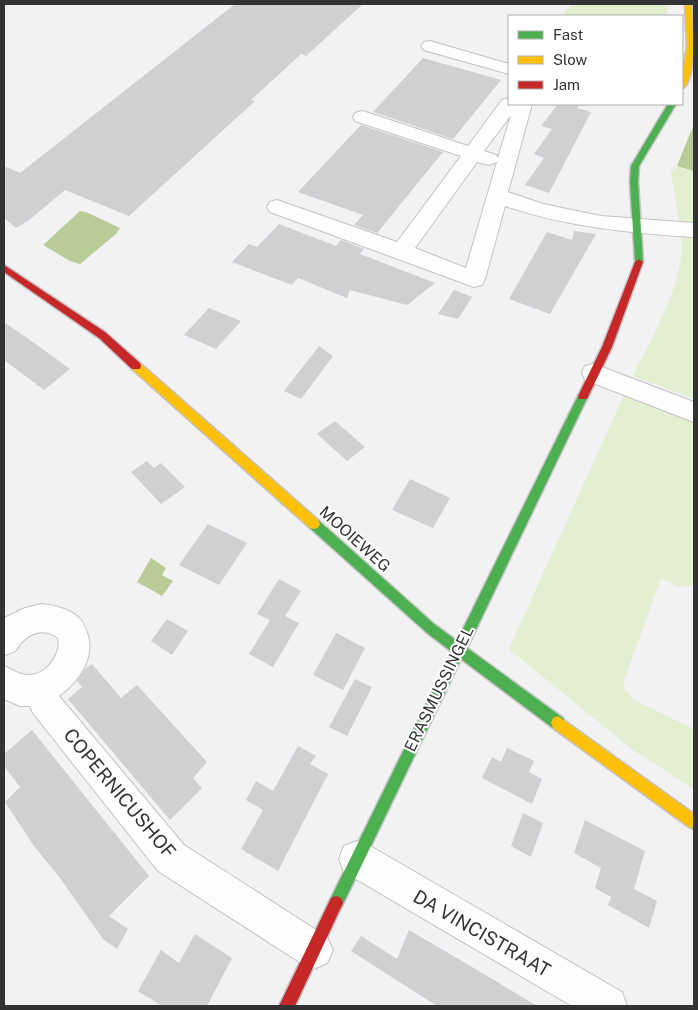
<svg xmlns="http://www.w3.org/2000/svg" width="698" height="1010" viewBox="0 0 698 1010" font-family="'Public Sans',sans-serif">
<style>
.green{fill:#e4eed1}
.water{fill:#b9cb96}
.building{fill:#d0cfd2}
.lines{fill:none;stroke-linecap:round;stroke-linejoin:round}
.street-casing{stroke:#c3c2c4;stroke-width:2}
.fast-casing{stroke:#c3c2c4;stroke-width:3}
.slow-casing{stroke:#c3c2c4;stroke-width:3}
.jam-casing{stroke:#c3c2c4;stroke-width:3}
.street{fill:#fdfdfd;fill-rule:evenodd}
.fast{fill:#4caf50;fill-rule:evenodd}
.slow{fill:#ffc107;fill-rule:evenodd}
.jam{fill:#c62828;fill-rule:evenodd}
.labels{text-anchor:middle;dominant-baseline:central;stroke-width:4;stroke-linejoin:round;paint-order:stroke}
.street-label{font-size:16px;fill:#333335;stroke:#fff}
.near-street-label{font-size:19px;fill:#333335;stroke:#fff}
</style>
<rect width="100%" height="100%" fill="#f2f1f4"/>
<g class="green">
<polygon points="572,4 668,4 667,16 563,15"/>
<polygon points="677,166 694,171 694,224 679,221 671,172"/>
<path d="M 681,235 L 694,236 L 694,399 L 633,376 C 652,336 687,280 681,235 Z"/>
<polygon points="624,395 694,420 694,585 679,587 661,578 623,683 625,691 636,701 694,729 694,789 633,750 509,649"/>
</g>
<g class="water">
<polygon points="694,124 694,171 677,166"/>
<polygon points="80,211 86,212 120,228 116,234 80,264 70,261 43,245"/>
<polygon points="151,558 166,568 162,575 173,581 162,596 137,582"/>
</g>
<g class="building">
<polygon points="235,4 363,4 306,56 301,54 251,100 255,101 129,216 65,190 28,221 16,228 4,218 4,166 20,173"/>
<polygon points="423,58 501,80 453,139 373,112"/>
<polygon points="558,104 580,104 577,108 591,112 549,193 525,185 544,158 534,154 552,129 541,126"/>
<polygon points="361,125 443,152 377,233 354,225 363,215 298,192"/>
<polygon points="279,224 336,246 341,240 364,249 360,254 435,283 407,305 350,290 347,298 298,278 292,285 232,262 249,244 257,247"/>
<polygon points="574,231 596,234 550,314 509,299 547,232 572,240"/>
<polygon points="454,290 472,297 458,319 438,314"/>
<polygon points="209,308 241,321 216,349 184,335"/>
<polygon points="4,322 37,345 70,369 44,390 4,360"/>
<polygon points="319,346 333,356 301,399 284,391"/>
<polygon points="335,421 365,447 347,461 317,434"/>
<polygon points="147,461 154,468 161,463 185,487 161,504 131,472"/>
<polygon points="410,479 450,498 433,528 392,510"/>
<polygon points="208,524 247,543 219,585 179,565"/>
<polygon points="279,579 301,591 285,616 299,623 273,667 249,654 270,620 257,614"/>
<polygon points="167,619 188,631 172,655 151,641"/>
<polygon points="336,633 365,648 343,690 313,675"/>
<polygon points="92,664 121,698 137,685 207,762 193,778 202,788 170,820 68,699 82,687 77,681 85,669"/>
<polygon points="355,679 372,687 347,736 329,727"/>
<polygon points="32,730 149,876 109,916 128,929 117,949 103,939 60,878 34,846 5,802 20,787 4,766 4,754"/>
<polygon points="298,746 316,756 310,764 328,774 278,871 241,849 263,810 246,800 256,781 273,791"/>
<polygon points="507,748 534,761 529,772 542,779 532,804 482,778 492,757 501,762"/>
<polygon points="523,813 543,823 531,857 511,846"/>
<polygon points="585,820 645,851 634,889 657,901 649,928 608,905 611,897 595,888 601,868 574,853"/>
<polygon points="409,930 484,974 537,1006 437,1006 351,951 361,936 397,959"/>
<polygon points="195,934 232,958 207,1006 162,1006 138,991 161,950 179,963"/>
</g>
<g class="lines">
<g class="street-casing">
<g id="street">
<polygon points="430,41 509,64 509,74 424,50 421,46 424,42"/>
<path d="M 509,98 L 509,104 L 532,104 L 508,192 L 543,204 L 601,216 L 694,223 L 694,237 C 629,233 567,227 505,206 L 485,279 L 482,285 L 474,287 L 270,212 L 267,207 L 270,202 L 277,200 L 397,242 L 461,156 L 355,121 L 353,117 L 355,113 L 362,111 L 369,113 L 468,146 L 502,100 ZM 511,115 L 498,158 L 496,155 L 484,151 ZM 477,162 L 489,165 L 497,162 L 466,268 L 415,248 Z"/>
<polygon points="594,364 694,402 694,422 585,380 582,373 585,366"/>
<path d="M 42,604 C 55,606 68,608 78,617 C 82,620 84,625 86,630 C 97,655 80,681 59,696 L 184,845 L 327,937 L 333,950 L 327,963 L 314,969 L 301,963 L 158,871 L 33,713 L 30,706 L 20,706 L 4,699 L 4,666 C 10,668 16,673 22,674 C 43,680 62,656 58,638 C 46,629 33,631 22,642 C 19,644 18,649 15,651 C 12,653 7,654 4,655 L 4,618 L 25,608 Z"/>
<polygon points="357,841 370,846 622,992 627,1006 572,1006 344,872 339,859 344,846"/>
</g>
</g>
<g class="fast-casing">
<g id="fast">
<polygon points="668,104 676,104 639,166 638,182 643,262 639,265 635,262 630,182 631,166"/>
<polygon points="583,392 588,396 467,648 563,718 565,723 563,728 558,730 553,728 461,659 341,908 336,910 331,908 329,903 331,898 452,652 426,632 310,528 308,524 310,520 314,519 318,520 434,624 457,641 578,396"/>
</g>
</g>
<g class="slow-casing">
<g id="slow">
<path d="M 685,4 L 691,4 C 693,21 698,80 682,89 L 682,78 L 687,46 Z"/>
<polygon points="136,362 140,363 318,520 320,524 318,528 314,529 310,528 132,369 131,366 132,363"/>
<polygon points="558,716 694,814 694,829 689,827 553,728 551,723 553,718"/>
</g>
</g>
<g class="jam-casing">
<g id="jam">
<polygon points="639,259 643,262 612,347 587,399 579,399 578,396 602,347 635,262"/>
<polygon points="4,265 105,332 140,363 141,366 140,369 132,369 99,338 4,272"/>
<polygon points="336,896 341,898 343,903 295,1006 279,1006 331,898"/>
</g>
</g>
<use href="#street" class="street"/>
<use href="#fast" class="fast"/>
<use href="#slow" class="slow"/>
<use href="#jam" class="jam"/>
</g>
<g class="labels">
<g class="street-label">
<text transform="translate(355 539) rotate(42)">MOOIEWEG</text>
<text transform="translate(439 689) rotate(-64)">ERASMUSSINGEL</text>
</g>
<g class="near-street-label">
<text transform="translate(120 793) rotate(50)">COPERNICUSHOF</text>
<text transform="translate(482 933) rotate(30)">DA VINCISTRAAT</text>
</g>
</g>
<rect width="698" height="1010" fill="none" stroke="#333335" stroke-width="10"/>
<rect x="508" y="15" width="175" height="90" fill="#ffffff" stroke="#adadae"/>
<rect x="518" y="31" width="25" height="8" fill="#4caf50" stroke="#adadae"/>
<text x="553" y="40" font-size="15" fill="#333335">Fast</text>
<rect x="518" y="56" width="25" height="8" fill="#ffc107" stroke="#adadae"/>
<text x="553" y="65" font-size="15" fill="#333335">Slow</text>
<rect x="518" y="81" width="25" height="8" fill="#c62828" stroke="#adadae"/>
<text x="553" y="90" font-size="15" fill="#333335">Jam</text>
</svg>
